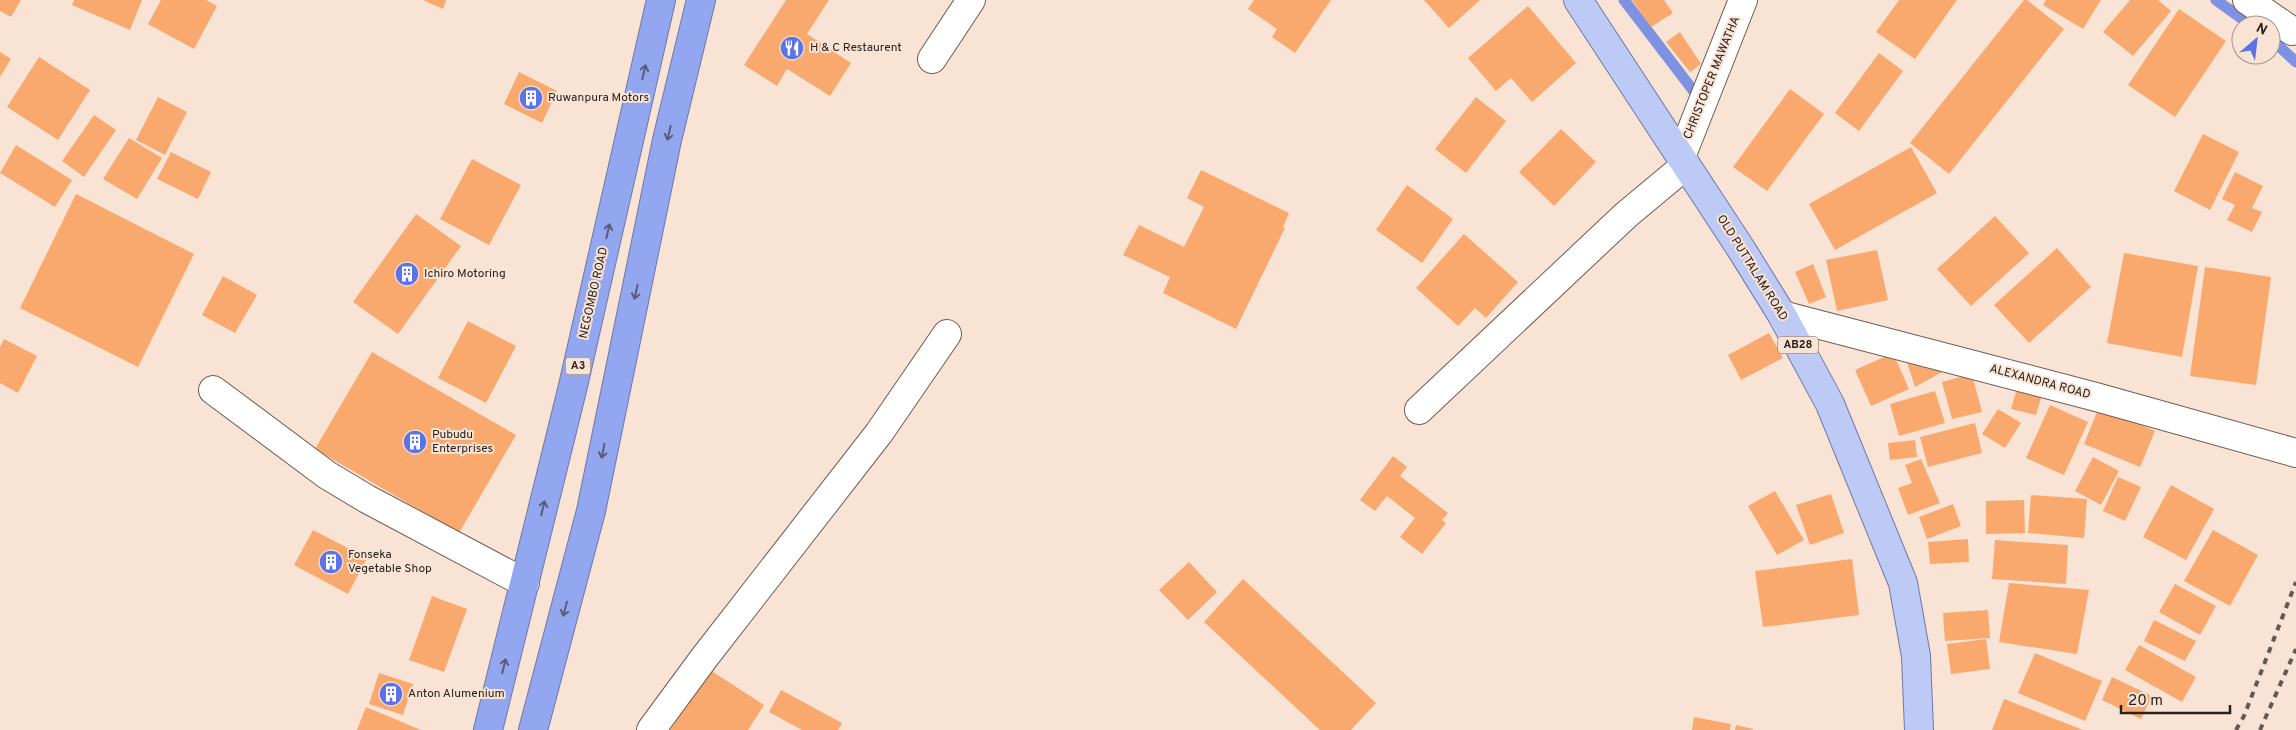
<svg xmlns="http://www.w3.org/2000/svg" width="2296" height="730" viewBox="0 0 2296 730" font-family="Overpass,sans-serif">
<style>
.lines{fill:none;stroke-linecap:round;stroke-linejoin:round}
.stream{stroke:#7d92e3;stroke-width:11}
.building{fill:#faa96e}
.minor-casing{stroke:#6e5c50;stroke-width:30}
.major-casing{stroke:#6e78a6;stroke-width:30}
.highway-casing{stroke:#6e78a6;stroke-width:30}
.minor{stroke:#fff;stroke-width:28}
.major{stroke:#becaf6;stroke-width:28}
.highway{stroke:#93a7f0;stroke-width:28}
.rail{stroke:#645952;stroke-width:4;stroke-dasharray:6 6;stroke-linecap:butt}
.oneway{stroke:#585d7b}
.labels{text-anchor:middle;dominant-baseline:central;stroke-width:4;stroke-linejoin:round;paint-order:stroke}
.shield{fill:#f8e3d5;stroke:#665b54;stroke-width:1}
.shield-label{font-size:11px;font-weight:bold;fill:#28211c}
.poi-label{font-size:12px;fill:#28211c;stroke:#f8e3d5;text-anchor:start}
.street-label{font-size:12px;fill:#28211c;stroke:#f8e3d5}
</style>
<rect width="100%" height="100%" fill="#f8e3d5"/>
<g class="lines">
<g class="stream">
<polyline points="1624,0 1702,102"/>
<polyline points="2216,0 2251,25"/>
<polyline points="2271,39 2296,62"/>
</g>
</g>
<g class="building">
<polygon points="0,0 21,0 11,17 0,11"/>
<polygon points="74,0 142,0 130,30 72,5"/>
<polygon points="161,0 206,0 217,6 194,49 148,24"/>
<polygon points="423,0 446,0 443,9"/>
<polygon points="786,0 829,0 807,34 851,63 830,96 787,69 777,86 744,65"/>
<polygon points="1254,0 1331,0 1295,53 1272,37 1277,29 1248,9"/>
<polygon points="1424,0 1480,0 1449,28"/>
<polygon points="1632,0 1664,0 1673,13 1651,27"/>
<polygon points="1899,0 1957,0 1915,59 1876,32"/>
<polygon points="2024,0 2027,0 2064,29 1949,174 1910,143"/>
<polygon points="2046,0 2101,0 2083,29 2043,5"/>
<polygon points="2130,0 2158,0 2171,11 2133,56 2103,32"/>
<polygon points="1528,6 1576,63 1532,102 1511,78 1496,91 1468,58"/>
<polygon points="2179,9 2226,41 2175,117 2128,85"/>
<polygon points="1680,32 1701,64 1690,72 1666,42"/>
<polygon points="0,52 11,59 0,77"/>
<polygon points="1879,53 1903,71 1859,131 1835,113"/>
<polygon points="39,57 90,90 58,140 7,107"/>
<polygon points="519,72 557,91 542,123 504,104"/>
<polygon points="1790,89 1824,114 1767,191 1733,167"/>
<polygon points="158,97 187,112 165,155 136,140"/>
<polygon points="1476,97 1506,121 1466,173 1435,149"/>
<polygon points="94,115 116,130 84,177 62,161"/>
<polygon points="1561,129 1596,162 1554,206 1519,172"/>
<polygon points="2203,134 2239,152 2210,210 2174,191"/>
<polygon points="129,138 162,158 137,199 103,179"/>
<polygon points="16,145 72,180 55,207 0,173"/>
<polygon points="1911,147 1937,193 1835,250 1809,204"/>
<polygon points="171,152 211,172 198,199 157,179"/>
<polygon points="472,159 521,185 489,245 440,219"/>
<polygon points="1201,170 1289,213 1283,227 1285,228 1236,329 1163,293 1170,277 1123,255 1139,225 1184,247 1204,207 1187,198"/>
<polygon points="2235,172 2263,186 2252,208 2262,212 2252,232 2227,220 2235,205 2222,199"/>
<polygon points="1407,185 1453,219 1422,263 1376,230"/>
<polygon points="76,194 194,254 138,367 20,308"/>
<polygon points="416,214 461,246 398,334 353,302"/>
<polygon points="1995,216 2029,253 1971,306 1937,269"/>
<polygon points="1464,234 1518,282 1486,318 1475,308 1458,326 1416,288"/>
<polygon points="2057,248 2091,287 2029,343 1994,305"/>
<polygon points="1877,250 1888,300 1837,311 1826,260"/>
<polygon points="2124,253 2198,266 2182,357 2107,343"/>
<polygon points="1813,264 1826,297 1809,304 1795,272"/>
<polygon points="2205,267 2271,277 2256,385 2190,376"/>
<polygon points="223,276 257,295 235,333 202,315"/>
<polygon points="468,321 516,346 486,403 438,378"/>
<polygon points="1769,333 1783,358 1741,380 1728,355"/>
<polygon points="4,339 37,356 18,393 0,383 0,347"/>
<polygon points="372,352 516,435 459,533 315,449"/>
<polygon points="1893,353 1909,389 1871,406 1855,370"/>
<polygon points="1906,359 1953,366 1915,387"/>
<polygon points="1972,374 1982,412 1952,419 1942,382"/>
<polygon points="2019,381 2044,388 2036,415 2011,409"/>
<polygon points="1935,391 1945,423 1899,436 1890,404"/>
<polygon points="2050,405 2088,422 2064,475 2026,458"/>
<polygon points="2099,407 2155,431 2140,467 2084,444"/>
<polygon points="1998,409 2021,423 2005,448 1982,434"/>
<polygon points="1975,423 1982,453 1928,467 1920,437"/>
<polygon points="1915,440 1917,457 1890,460 1888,443"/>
<polygon points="1393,456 1407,467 1400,476 1448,513 1442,520 1446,523 1422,554 1400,537 1415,518 1387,496 1375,511 1360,500"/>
<polygon points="2093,457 2119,471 2101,505 2075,491"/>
<polygon points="1921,459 1940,503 1908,515 1898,488 1912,483 1905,465"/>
<polygon points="2118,477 2141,487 2125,521 2103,511"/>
<polygon points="2171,485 2214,509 2186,560 2143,537"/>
<polygon points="1775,491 1804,540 1777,555 1748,506"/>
<polygon points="1831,494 1844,533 1810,545 1796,505"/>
<polygon points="2031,495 2087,499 2084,538 2028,533"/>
<polygon points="2024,500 2025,533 1986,534 1986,501"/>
<polygon points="1953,504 1961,526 1927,539 1919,517"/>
<polygon points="313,530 367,558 348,594 294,565"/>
<polygon points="2213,530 2258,555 2230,606 2184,581"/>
<polygon points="1968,539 1969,562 1930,564 1928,542"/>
<polygon points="1995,540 2068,545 2066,584 1992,579"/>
<polygon points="1852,559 1859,615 1763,627 1755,571"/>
<polygon points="1189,562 1217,592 1188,620 1159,590"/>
<polygon points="1243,579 1376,703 1351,730 1320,730 1204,622"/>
<polygon points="2009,583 2089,590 2077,654 1999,642"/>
<polygon points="2175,584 2216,606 2200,635 2159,612"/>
<polygon points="432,596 467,609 444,672 409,660"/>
<polygon points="1988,610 1990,638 1945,641 1943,613"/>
<polygon points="2154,620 2196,641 2185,661 2144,641"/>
<polygon points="1986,639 1990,669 1951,674 1947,644"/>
<polygon points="2139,645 2196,677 2182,702 2125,670"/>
<polygon points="2035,653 2102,681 2085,721 2018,693"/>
<polygon points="710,670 764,705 748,730 670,730"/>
<polygon points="379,673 413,684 403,715 369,704"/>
<polygon points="2112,677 2152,696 2141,719 2102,700"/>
<polygon points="781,690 842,723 838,730 802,730 769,712"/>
<polygon points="2004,699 2083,730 1992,730"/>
<polygon points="366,707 421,730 357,730"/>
<polygon points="1694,717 1731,724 1730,730 1692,730"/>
<polygon points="1736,725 1753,729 1753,730 1735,730"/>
</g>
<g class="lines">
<g class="minor-casing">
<g id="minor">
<polyline points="2247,0 2292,31"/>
<polyline points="932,59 971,0"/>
<polyline points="1681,157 1743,0"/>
<polyline points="1782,315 2096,397 2296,453"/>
<polyline points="213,390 327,475 367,499 525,583"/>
<polyline points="1419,410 1626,215 1686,165"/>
<polyline points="651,730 704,658 879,433 947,334"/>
</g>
</g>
<g class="major-casing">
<polyline id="major" points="1578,0 1743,252 1782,315 1830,404 1903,583 1916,656 1919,730"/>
</g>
<g class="highway-casing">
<g id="highway">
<polyline points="488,730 573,386 661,0"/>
<polyline points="533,730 591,511 667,140 701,0"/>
</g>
</g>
<use href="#minor" class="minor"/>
<use href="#major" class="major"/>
<use href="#highway" class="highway"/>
<g class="rail">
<polyline points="2236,730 2244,716 2296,582"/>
<polyline points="2260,730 2296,649"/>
</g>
</g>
<defs><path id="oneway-shaft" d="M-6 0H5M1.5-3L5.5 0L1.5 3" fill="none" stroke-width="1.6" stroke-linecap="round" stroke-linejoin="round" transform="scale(1.25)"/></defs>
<g class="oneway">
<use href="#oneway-shaft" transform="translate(644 72) rotate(-77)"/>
<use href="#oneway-shaft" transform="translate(669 133) rotate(103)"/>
<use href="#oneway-shaft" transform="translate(608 231) rotate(-77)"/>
<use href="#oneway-shaft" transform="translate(636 292) rotate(102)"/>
<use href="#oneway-shaft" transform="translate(603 451) rotate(101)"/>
<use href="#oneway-shaft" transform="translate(543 508) rotate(-76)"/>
<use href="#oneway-shaft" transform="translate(565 609) rotate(105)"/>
<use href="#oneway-shaft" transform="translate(504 666) rotate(-76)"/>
</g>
<defs>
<g id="restaurant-disc" transform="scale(1.25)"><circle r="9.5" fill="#5b73e9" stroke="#f8e3d5"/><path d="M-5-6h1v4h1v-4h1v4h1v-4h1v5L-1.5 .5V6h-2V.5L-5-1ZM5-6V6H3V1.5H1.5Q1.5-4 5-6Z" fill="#fff"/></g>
<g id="building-disc" transform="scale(1.25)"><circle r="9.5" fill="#5b73e9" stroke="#f8e3d5"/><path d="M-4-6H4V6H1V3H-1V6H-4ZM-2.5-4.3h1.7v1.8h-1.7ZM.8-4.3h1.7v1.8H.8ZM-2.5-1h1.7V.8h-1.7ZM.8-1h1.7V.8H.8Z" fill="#fff"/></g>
</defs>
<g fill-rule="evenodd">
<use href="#restaurant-disc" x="792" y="48"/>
<use href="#building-disc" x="531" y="98"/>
<use href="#building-disc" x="407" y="274"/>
<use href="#building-disc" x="415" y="442"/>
<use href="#building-disc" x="331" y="562"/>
<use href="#building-disc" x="391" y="694"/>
</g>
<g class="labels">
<g class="shield">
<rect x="1778" y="336.5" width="40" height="17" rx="4"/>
<rect x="565.5" y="357.5" width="25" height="17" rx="4"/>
</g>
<g class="shield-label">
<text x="1798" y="345">AB28</text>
<text x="578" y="366">A3</text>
</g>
<g class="poi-label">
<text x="810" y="48">H &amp; C Restaurent</text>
<text x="548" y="98">Ruwanpura Motors</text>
<text x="424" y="274">Ichiro Motoring</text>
<text x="432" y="435">Pubudu<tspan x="432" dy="14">Enterprises</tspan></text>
<text x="348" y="555">Fonseka<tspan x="348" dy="14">Vegetable Shop</tspan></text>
<text x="408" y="694">Anton Alumenium</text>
</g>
<g class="street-label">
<text transform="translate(1712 78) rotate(-68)">CHRISTOPER MAWATHA</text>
<text transform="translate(1752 268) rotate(58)">OLD PUTTALAM ROAD</text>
<text transform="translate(594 293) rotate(-77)">NEGOMBO ROAD</text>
<text transform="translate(2040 382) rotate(15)">ALEXANDRA ROAD</text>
</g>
</g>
<g transform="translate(2256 40) rotate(28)"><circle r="24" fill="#f8e3d5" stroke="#a5958b"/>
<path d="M0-4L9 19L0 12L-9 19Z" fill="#5b73e9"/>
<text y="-8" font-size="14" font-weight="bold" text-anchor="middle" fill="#28211c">N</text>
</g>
<path d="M2121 705v8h109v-8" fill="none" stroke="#28211c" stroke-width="2.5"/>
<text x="2128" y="705" font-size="15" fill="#28211c" stroke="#f8e3d5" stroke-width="4" paint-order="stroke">20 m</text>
</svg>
